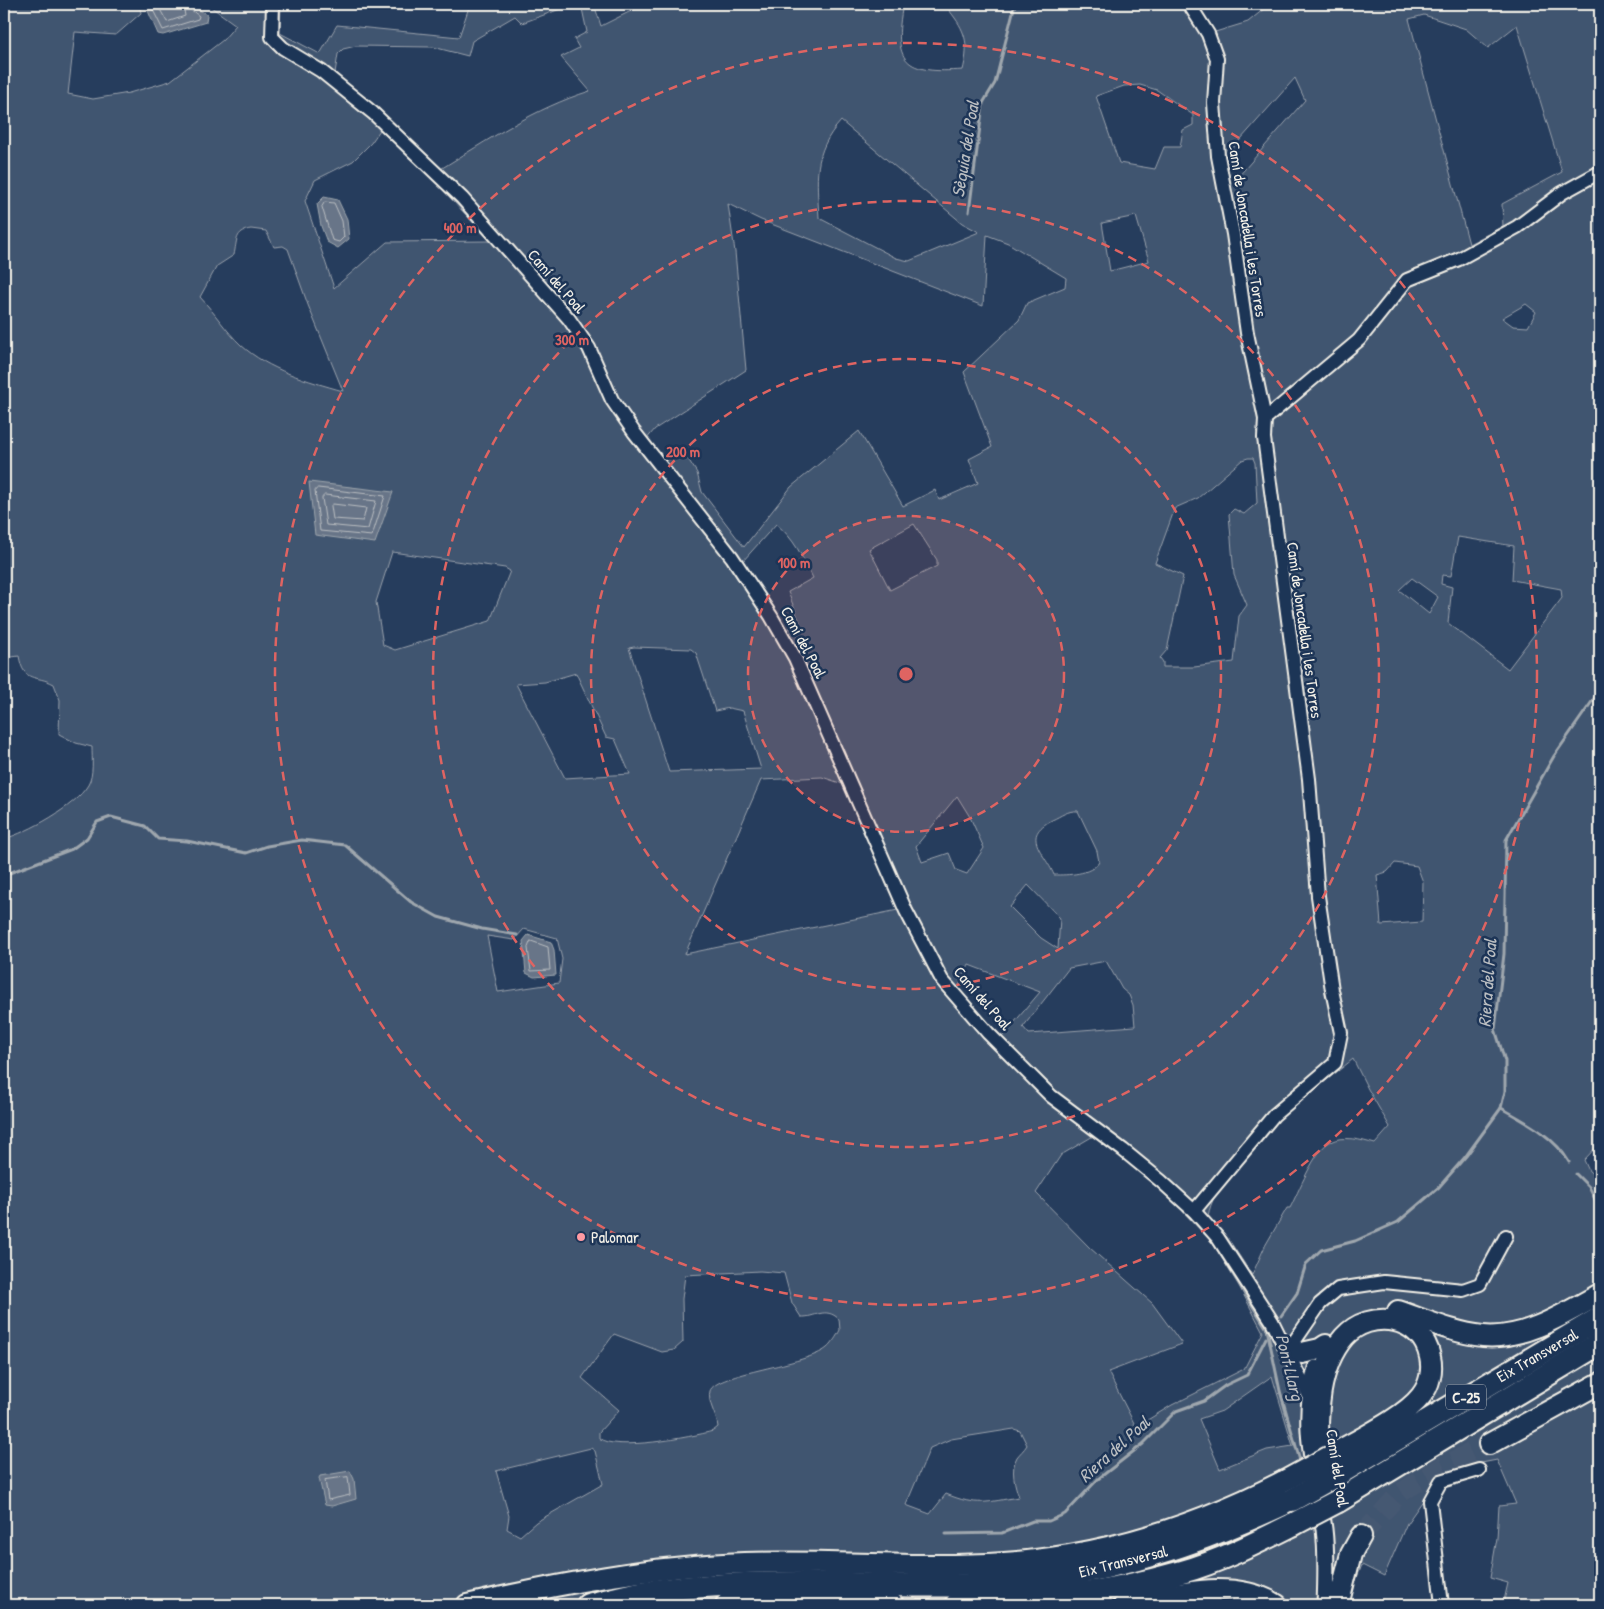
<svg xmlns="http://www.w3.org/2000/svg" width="1604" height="1609" viewBox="0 0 1604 1609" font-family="'Patrick Hand',sans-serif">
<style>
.green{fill:#40546f;stroke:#9aa2ac;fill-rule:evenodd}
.water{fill:#677588;stroke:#9fa7ae}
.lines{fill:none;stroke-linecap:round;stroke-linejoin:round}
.shore{stroke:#bcbfc2;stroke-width:1}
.stream{stroke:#9fa7ae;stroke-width:3}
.trunk-tunnel{stroke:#455872;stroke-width:20;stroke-dasharray:20 10;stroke-linecap:butt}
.minor-casing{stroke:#f4f1e8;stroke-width:16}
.tertiary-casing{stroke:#f4f1e8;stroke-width:19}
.trunk-casing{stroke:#f4f1e8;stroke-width:24}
.motorway-casing{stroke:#f4f1e8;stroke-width:26}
.minor{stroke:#1d3557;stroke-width:12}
.tertiary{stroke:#1d3557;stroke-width:15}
.trunk{stroke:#1d3557;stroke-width:20}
.motorway{stroke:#1d3557;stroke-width:22}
.trunk-bridge-casing{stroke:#f4f1e8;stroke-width:24;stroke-linecap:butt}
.motorway-bridge-casing{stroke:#f4f1e8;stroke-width:26;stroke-linecap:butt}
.trunk-bridge{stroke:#1d3557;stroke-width:20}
.motorway-bridge{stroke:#1d3557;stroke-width:22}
.ring{fill:none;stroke:#df6462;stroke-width:2.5;stroke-dasharray:9 6}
.poi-dot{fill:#ff9aa2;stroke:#1d3557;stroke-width:2}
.labels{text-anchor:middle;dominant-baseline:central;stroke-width:5;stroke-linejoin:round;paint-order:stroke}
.shield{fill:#1d3557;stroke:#b4b9bc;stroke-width:1}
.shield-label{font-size:15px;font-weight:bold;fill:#f4f1e8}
.street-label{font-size:16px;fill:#f4f1e8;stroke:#1d3557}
.poi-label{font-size:16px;fill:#f4f1e8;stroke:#1d3557;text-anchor:start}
.water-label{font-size:18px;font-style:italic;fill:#bcbfc2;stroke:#1d3557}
.centre{fill:#df6462;stroke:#1d3557;stroke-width:2.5}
.ring-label{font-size:15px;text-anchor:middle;font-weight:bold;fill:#df6462;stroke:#1d3557;stroke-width:5;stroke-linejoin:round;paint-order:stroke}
</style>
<rect width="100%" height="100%" fill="#263d5d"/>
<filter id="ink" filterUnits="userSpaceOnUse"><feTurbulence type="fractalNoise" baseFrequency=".02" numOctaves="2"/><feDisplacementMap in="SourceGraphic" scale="10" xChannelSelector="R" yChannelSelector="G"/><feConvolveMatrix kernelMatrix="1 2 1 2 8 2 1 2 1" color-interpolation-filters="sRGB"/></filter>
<g filter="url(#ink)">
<path class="green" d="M 4,4 L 139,4 L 141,13 L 116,35 L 75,32 L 68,94 L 93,99 L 129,93 L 170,81 L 223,40 L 236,25 L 207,4 L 281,4 L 280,33 L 320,54 L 337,25 L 459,37 L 470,4 L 574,4 L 522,23 L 515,16 L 472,41 L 468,56 L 433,47 L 356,46 L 343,49 L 338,54 L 335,73 L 439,170 C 488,140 535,108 590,91 L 561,57 L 579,48 L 574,39 L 587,32 L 581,4 L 594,4 L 601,26 L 637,8 L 636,4 L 903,4 C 892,63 905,74 963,70 C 968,50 968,36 955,18 C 951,13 948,7 942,4 L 1210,4 L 1200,8 L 1212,33 L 1248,22 L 1270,4 L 1600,4 L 1600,1143 L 1584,1160 L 1589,1171 L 1600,1180 L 1600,1605 L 1503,1605 L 1508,1583 L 1490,1578 L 1497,1538 L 1499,1506 L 1516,1504 L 1497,1460 L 1471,1465 L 1441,1475 L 1407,1523 L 1384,1576 L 1362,1565 L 1346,1605 L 4,1605 L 4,839 C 28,832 75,807 88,785 C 94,775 92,759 92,747 L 76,743 L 59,734 L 60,700 L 54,684 C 35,674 24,684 19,656 L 4,658 ZM 1424,15 L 1466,29 L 1488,48 L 1517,25 L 1562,172 L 1502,204 L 1503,226 L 1469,244 L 1409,19 ZM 1295,78 L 1305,100 L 1231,185 L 1225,157 ZM 1140,85 L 1157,90 L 1193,115 L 1193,125 L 1183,130 L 1180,147 L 1164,147 L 1155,169 L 1119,163 L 1096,96 L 1124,86 ZM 841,121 L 962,223 L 979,232 L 909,261 L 896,258 L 819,218 C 817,179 812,153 841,121 ZM 380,130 L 432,178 L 490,241 L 387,242 L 334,288 L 305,201 L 315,180 L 353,161 L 371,143 ZM 728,204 L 761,220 L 983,306 L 987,235 L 1008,243 L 1066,278 L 1065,287 L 1027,303 L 1019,320 L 964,372 L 992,447 L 969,459 L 978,483 L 939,500 L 935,490 L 903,506 L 859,431 L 791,487 L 744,547 L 702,492 L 697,473 L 683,451 L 677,450 L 667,461 L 646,440 L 655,429 L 746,370 L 735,252 ZM 1136,216 L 1149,261 L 1110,271 L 1102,223 ZM 251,229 L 266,231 L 274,247 L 283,246 L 288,249 L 308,305 L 343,391 C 308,381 268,370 241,345 C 226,331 214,312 200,297 L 217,266 L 234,255 C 237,241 235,231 251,229 ZM 1526,304 L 1536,312 L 1528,327 L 1513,326 L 1502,318 ZM 1248,458 L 1253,458 L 1255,463 L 1257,503 L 1244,514 L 1234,509 L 1229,514 L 1234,575 L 1247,605 L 1239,616 L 1234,662 L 1194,667 L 1163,667 L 1163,662 L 1160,658 L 1167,650 L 1183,576 L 1155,563 L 1175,508 L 1198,498 L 1242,460 ZM 776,524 C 794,538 803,558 813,578 L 788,592 L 800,623 L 785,630 L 743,561 ZM 914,524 L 937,560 L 937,566 L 890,590 L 869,549 ZM 1458,537 L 1514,546 L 1512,580 L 1561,589 L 1562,598 L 1508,669 L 1448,623 L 1452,587 L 1441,584 L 1442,575 L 1451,576 ZM 392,552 L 505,568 L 510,571 L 490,621 L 395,650 L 383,645 L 376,602 ZM 1412,578 L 1438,597 L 1429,614 L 1399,590 ZM 634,647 L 691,649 L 696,653 L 715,711 L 729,708 L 743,711 L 761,769 L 669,772 L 629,648 ZM 576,673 L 606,737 L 615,739 L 630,774 L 565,778 L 516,684 L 545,682 ZM 822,777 L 846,785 L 898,910 L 685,954 L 761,780 ZM 957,796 L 970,817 L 984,848 L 967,874 L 956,870 L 949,853 L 922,862 L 916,846 ZM 1078,811 L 1097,851 L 1099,862 C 1091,875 1067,875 1054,875 C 1044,851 1020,837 1052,820 C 1061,816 1068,810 1078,811 ZM 1395,863 L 1417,866 L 1423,882 L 1422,922 L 1381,925 L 1377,875 L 1387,872 ZM 1028,885 L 1060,918 L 1058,949 L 1041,938 L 1010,907 ZM 524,929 L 557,938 L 562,959 L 559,983 L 498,992 L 487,936 L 514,940 ZM 1106,961 L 1122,989 L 1129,995 L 1133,1005 L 1135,1026 L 1029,1034 L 1023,1027 L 1069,968 ZM 969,965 L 1040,992 L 1002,1037 L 957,990 ZM 1353,1059 L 1368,1089 L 1390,1127 L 1375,1144 C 1361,1140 1344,1135 1330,1142 C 1315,1149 1298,1193 1290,1208 L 1287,1208 L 1265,1246 L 1252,1275 L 1227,1237 L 1208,1216 C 1219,1159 1309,1095 1353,1059 ZM 1095,1135 L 1174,1197 L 1212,1242 L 1238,1284 L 1263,1332 L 1244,1369 L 1172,1405 L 1136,1427 L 1108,1372 L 1182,1344 L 1152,1303 L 1090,1248 L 1036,1193 L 1061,1155 ZM 760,1271 L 784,1273 L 792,1303 L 801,1317 C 815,1318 825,1306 839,1319 L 840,1330 C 837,1336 832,1344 827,1348 C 807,1365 715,1373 710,1391 C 707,1403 717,1415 718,1427 L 713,1431 C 692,1437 614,1452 599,1438 L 599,1432 L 619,1410 L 582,1378 L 614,1334 L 662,1352 L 674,1350 L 683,1342 L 682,1299 L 685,1275 ZM 1272,1376 L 1293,1446 L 1267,1450 L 1220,1469 L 1199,1419 L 1222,1411 ZM 1014,1429 L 1020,1431 L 1027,1445 C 1024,1450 1020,1453 1017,1457 C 1010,1469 1015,1486 1019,1497 C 986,1502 978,1507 946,1494 L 930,1514 L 906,1505 L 930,1448 L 951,1439 ZM 591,1448 L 595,1451 L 603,1484 L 536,1522 L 520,1536 L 507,1529 L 509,1516 L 496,1471 Z"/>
<g class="water">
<polygon points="145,4 191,4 207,15 206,22 163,35 158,34"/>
<polygon points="324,197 338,200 347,219 349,239 338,248 327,242 321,226 317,204"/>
<polygon points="309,482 393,492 375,543 315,535"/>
<polygon points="528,935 551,942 554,950 556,975 534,977 526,973 523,941"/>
<polygon points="350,1471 354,1479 356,1499 332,1506 325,1505 319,1478 320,1476"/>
</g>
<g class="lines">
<g class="shore">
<polyline points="150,4 163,30 198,19 199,16 190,9 189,4"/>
<polyline points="157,4 167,22 185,16 183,4"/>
<polygon points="325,202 334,203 342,221 344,237 339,242 332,240 322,207"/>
<polygon points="318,488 385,496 372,536 320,531 315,491"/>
<polygon points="325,495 376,501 368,529 326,525 322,498"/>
<polygon points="333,504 366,508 363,521 333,519 331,506"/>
<polygon points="531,941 548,947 550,970 531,971 528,948"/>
<polygon points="348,1477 350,1495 328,1500 325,1480"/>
</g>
<g class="stream">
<polyline points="969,212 983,103 995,83 1015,4"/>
<polyline points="4,875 72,849 87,838 97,822 111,817 145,826 158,839 187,841 246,853 267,846 302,840 345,845 411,902 438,917 482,929 517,935"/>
<path d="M 1501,1108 C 1526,1122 1555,1137 1569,1162"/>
<polyline points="1576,1174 1589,1187 1600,1209"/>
<polyline points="1184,1211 1213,1242 1267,1329 1280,1391 1301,1464"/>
<polyline points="1281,1316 1297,1293 1306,1264 1321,1250 1355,1241 1398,1222 1439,1187 1466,1156 1501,1108 1505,1091 1505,1061 1495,1029 1504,954 1506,840 1554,756 1600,690"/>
<polyline points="946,1534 1002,1533 1033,1521 1049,1521 1065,1514 1098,1479 1143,1444 1176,1411 1204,1401 1226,1385 1247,1375 1266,1338"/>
</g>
<polyline class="trunk-tunnel" points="1361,1536 1400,1493 1443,1466 1489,1444"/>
<g class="minor-casing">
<g id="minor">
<polyline points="273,4 272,37 283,48 321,71 373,113 462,198 569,319 589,348 612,400 634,432 732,557 771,616 795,658 906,911 942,980 988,1033 1051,1096 1123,1150 1161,1181 1194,1211 1218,1238 1272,1321 1309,1396"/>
<polyline points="1189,4 1208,34 1217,59 1214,103 1218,156 1233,234 1247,333 1265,419 1264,438 1309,779 1318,896 1332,990 1341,1033 1335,1063 1274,1115 1194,1211"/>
<polyline points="1265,419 1359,340 1407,280 1459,259 1517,227 1562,193 1600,172"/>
<polyline points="1286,1348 1294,1342 1320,1304 1338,1289 1384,1282 1463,1290 1480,1284 1506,1236"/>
<polyline points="1442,1605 1430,1501 1441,1481 1479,1470"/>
</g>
</g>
<g class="tertiary-casing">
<path id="tertiary" d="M 1316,1368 C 1299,1428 1316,1469 1324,1529 C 1327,1554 1326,1580 1325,1605"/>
</g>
<g class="trunk-casing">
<g id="trunk">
<path d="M 1398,1311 C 1425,1320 1454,1333 1483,1336 C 1524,1340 1566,1313 1600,1294"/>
<polyline points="1302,1353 1320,1349 1326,1345"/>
<polyline points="1489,1444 1600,1383"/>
<path d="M 1320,1453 C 1315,1416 1319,1366 1344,1337 C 1370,1308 1422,1316 1430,1357 C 1433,1370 1430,1385 1421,1396 C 1404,1418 1355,1441 1330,1456"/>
<path d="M 467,1605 C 558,1584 651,1566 744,1563 C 831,1560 918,1569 1004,1563 C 1103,1556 1197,1526 1284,1481"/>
<path d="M 1124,1605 C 1171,1595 1232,1577 1277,1605"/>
<polyline points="1338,1605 1351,1554 1361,1536"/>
</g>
</g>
<g class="motorway-casing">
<g id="motorway">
<polyline points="1333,1477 1600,1318"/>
<polyline points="1338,1501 1600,1343"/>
<path d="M 588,1605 C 607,1601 627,1595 647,1592 C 699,1585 753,1583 806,1583 C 883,1584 963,1590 1040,1579 C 1132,1567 1208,1539 1292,1500"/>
<polyline points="727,1605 892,1605"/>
<path d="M 956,1605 C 1034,1601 1106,1594 1182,1572 C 1221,1561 1258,1542 1294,1524"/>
</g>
</g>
<use href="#minor" class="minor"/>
<use href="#tertiary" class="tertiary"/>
<use href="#trunk" class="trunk"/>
<use href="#motorway" class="motorway"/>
<g class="trunk-bridge-casing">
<polyline id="trunk-bridge" points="1284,1481 1330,1456"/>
</g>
<g class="motorway-bridge-casing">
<g id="motorway-bridge">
<polyline points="1292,1500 1333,1477"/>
<polyline points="1294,1524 1338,1501"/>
</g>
</g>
<use href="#trunk-bridge" class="trunk-bridge"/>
<use href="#motorway-bridge" class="motorway-bridge"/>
</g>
</g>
<circle cx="906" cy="674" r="158" fill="#df6462" fill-opacity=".12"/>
<g class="ring">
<circle cx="906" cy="674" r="158"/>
<circle cx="906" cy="674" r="315"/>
<circle cx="906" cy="674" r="473"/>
<circle cx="906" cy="674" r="631"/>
</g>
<circle class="poi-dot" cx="581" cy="1237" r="5"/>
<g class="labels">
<rect class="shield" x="1446" y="1384.5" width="40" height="25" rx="4"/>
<g class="shield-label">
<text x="1466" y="1397">C-25</text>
</g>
<g class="street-label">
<text transform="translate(1248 229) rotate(81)">Camí de Joncadella i les Torres</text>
<text transform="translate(557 281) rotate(49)">Camí del Poal</text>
<text transform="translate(1305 630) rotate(82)">Camí de Joncadella i les Torres</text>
<text transform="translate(804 642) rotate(62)">Camí del Poal</text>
<text transform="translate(983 998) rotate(49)">Camí del Poal</text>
<text transform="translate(1537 1355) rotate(-30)">Eix Transversal</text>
<text transform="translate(1338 1468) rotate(81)">Camí del Poal</text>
<text transform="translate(1123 1561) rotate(-14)">Eix Transversal</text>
</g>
<g class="poi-label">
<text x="591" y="1237">Palomar</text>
</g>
<g class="water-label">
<text transform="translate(965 149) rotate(-81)">Sèquia del Poal</text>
<text transform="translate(1487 983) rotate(-86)">Riera del Poal</text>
<text transform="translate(1290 1367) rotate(76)">Pont Llarg</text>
<text transform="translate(1114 1449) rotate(-42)">Riera del Poal</text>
</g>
</g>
<circle cx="906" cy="674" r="8" class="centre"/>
<g class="ring-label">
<text x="460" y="233">400 m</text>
<text x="572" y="345">300 m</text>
<text x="683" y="457">200 m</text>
<text x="794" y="568">100 m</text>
</g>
<rect width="1604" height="1609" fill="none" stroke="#1d3557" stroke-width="20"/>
<rect x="10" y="10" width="1584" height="1589" fill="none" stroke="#f4f1e8" stroke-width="2" filter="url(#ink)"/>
</svg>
